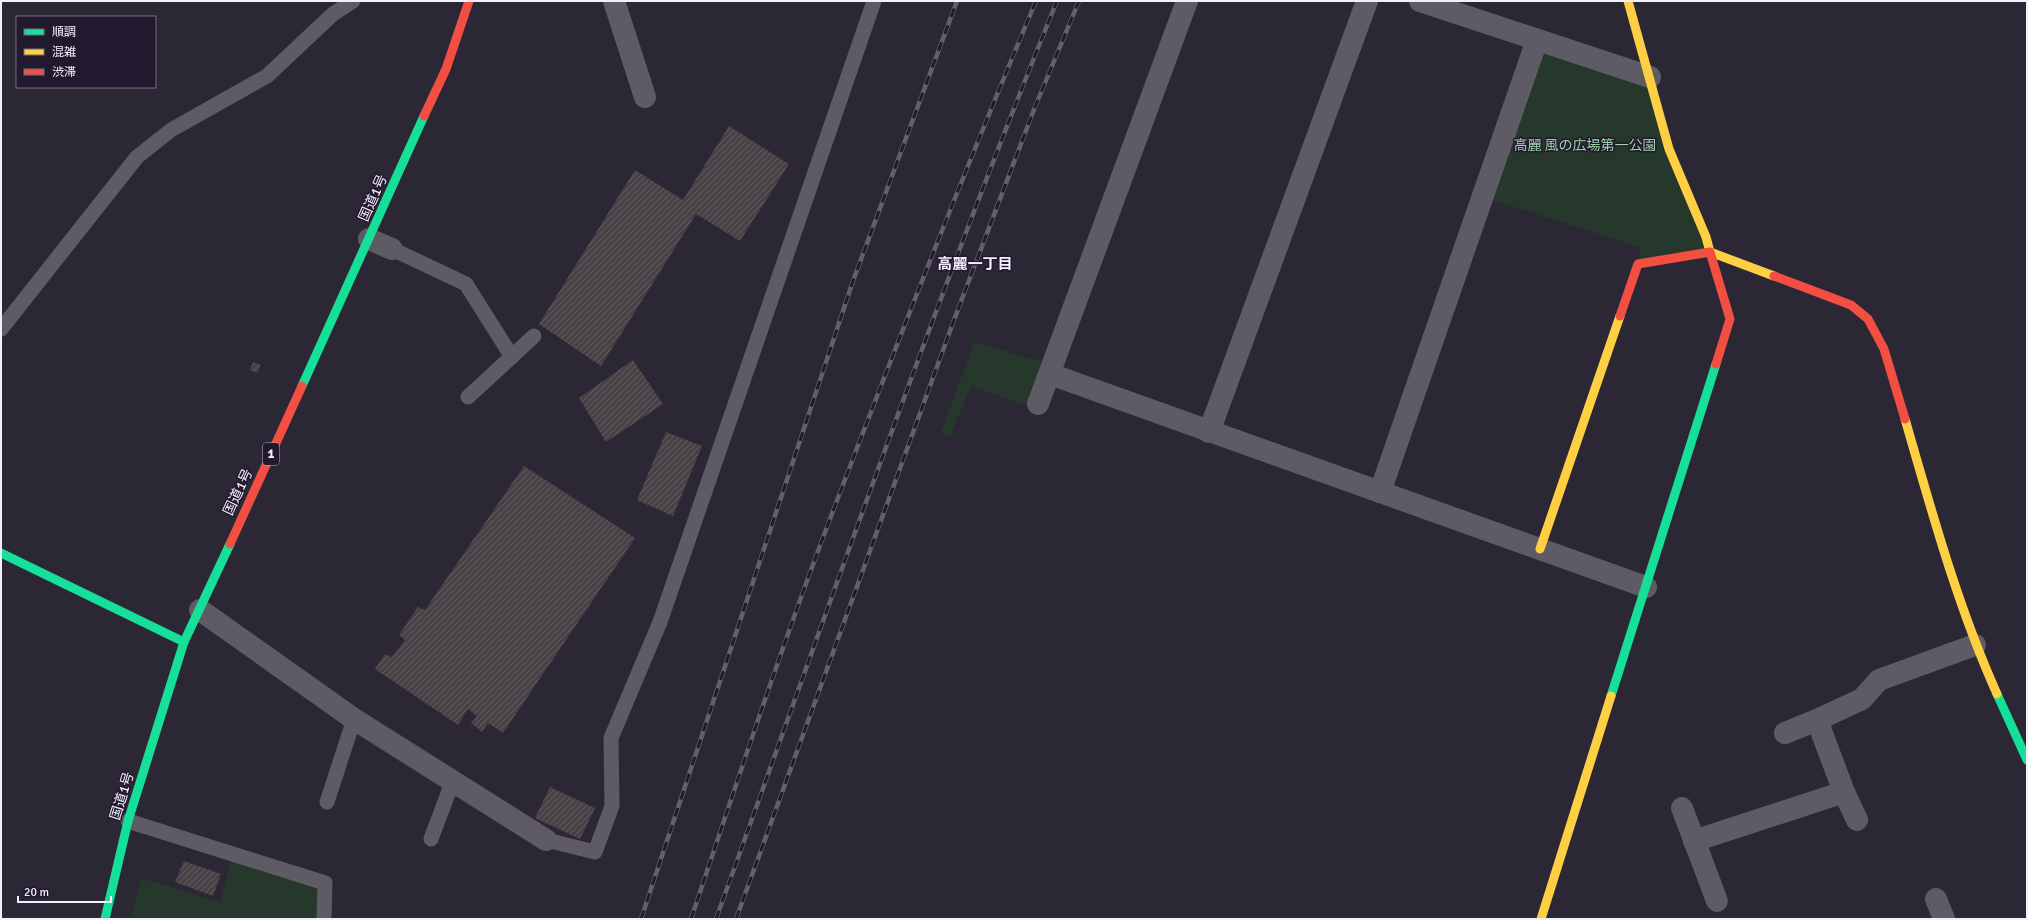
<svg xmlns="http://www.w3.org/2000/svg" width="2028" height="920" viewBox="0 0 2028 920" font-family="Signika,'Noto Sans JP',sans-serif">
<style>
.green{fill:#26372b}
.building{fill:url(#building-hatch)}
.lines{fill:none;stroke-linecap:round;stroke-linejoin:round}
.lane{stroke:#5e5b65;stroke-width:15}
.street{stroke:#5e5b65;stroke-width:22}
.fast{stroke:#16e098;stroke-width:9}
.slow{stroke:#ffcf43;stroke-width:9}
.jam{stroke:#f24e42;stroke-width:9}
.rail-casing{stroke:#63606a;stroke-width:4.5}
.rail{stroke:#21192e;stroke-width:3;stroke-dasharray:9;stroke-linecap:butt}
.labels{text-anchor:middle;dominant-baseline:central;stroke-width:3;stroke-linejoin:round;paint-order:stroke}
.shield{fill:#21192e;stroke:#b5afc0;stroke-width:1}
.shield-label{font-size:13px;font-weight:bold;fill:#f4effe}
.park-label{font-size:14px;fill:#9fd1aa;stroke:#21192e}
.street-label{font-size:14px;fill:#f4effe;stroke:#21192e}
.neighbourhood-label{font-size:15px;font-weight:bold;fill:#f4effe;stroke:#21192e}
</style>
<defs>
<pattern id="building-hatch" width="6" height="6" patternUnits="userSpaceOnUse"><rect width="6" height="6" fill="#484246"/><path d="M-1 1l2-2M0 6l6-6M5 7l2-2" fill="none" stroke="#635e62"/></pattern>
</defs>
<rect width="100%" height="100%" fill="#2c2734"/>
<g class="green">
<polygon points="1537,40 1650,77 1710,252 1638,264 1640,247 1483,197"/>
<polygon points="974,342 1053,365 1037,409 971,386 950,437 941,433"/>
<polygon points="233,854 325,883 324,919 131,919 141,878 220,902"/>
</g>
<g class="building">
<polygon points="729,126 789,164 740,241 696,214 601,366 539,324 635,170 683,200"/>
<polygon points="633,360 663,404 606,442 579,398"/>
<polygon points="253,362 261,365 257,373 250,370"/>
<polygon points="666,432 702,446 673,516 637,500"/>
<polygon points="524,466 635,538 503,733 488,723 482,732 471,723 477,716 468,709 458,725 375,669 385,654 392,657 405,640 399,635 418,607 425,610"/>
<polygon points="550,787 595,808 580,839 535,818"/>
<polygon points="184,861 221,874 213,896 175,882"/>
</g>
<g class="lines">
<g class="lane">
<polyline points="392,249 466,284 512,357"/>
<polyline points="1,329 137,157 171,130 267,76 333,14 353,1"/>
<polyline points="468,397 534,336"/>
<polyline points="327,802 354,719"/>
<polyline points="128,821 325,883 324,919"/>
<polyline points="431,839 452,783"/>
<polyline points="546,840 595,852 612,806 611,738 660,622 874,1"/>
</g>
<g class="street">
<polyline points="614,1 645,97"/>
<polyline points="1420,1 1650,77"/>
<polyline points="369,239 392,249"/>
<polyline points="1050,374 1646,587"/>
<polyline points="1038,404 1187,1"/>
<polyline points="1209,432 1367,1"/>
<polyline points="1380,492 1537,40"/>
<polyline points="200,610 354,719 546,840"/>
<polyline points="1817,720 1844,792 1857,820"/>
<polyline points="1785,733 1817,720 1862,699 1879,680 1975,645"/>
<polyline points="1682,808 1717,901"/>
<polyline points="1694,841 1844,792"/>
<polyline points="1936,899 1944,919"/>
</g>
<g class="fast">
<polyline points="302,386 424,116"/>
<polyline points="1,553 184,642"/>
<polyline points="1997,694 2027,760"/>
<polyline points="1611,696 1716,364"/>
<polyline points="105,919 128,821 184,642 230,544"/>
</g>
<g class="slow">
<polyline points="1628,1 1669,149 1706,237 1710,252 1774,276"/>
<path d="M 1905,419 C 1932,512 1957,605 1997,694"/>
<polyline points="1540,549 1620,316"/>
<polyline points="1541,919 1611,696"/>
</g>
<g class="jam">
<polyline points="424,116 446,69 469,1"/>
<polyline points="1774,276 1851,305 1868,319 1884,349 1905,419"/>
<polyline points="1620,316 1638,264 1710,252 1730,319 1716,364"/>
<polyline points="230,544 302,386"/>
</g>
<g class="rail-casing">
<g id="rail">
<polyline points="641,919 853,281 957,1"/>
<path d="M 691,919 C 736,785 780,651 830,519 C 896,345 964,172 1036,1"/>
<path d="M 716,919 C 827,612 934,303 1057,1"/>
<polyline points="736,919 954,320 1035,107 1079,1"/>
</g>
</g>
<use href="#rail" class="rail"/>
</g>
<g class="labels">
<rect class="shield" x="263" y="443" width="16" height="22" rx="3"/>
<g class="shield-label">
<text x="271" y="454">1</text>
</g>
<g class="park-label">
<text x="1585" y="145">高麗 風の広場第一公園</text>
</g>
<g class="street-label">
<text transform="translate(373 198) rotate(-66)">国道1号</text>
<text transform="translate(238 492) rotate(-65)">国道1号</text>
<text transform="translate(122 796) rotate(-73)">国道1号</text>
</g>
<g class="neighbourhood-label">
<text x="975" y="264">高麗一丁目</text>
</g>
</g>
<rect width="2028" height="920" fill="none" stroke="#f4effe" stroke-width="4"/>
<rect x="16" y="16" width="140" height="72" fill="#21192e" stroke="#756f81"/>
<rect x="24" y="29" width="20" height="6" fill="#16e098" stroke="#756f81"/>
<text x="52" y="36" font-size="12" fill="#f4effe">順調</text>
<rect x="24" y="49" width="20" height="6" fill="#ffcf43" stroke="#756f81"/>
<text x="52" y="56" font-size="12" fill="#f4effe">混雑</text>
<rect x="24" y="69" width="20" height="6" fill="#f24e42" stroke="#756f81"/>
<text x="52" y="76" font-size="12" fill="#f4effe">渋滞</text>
<path d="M18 896v6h93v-6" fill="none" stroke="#f4effe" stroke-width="2"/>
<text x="24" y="896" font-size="12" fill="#f4effe" stroke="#21192e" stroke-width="3" paint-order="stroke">20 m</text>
</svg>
